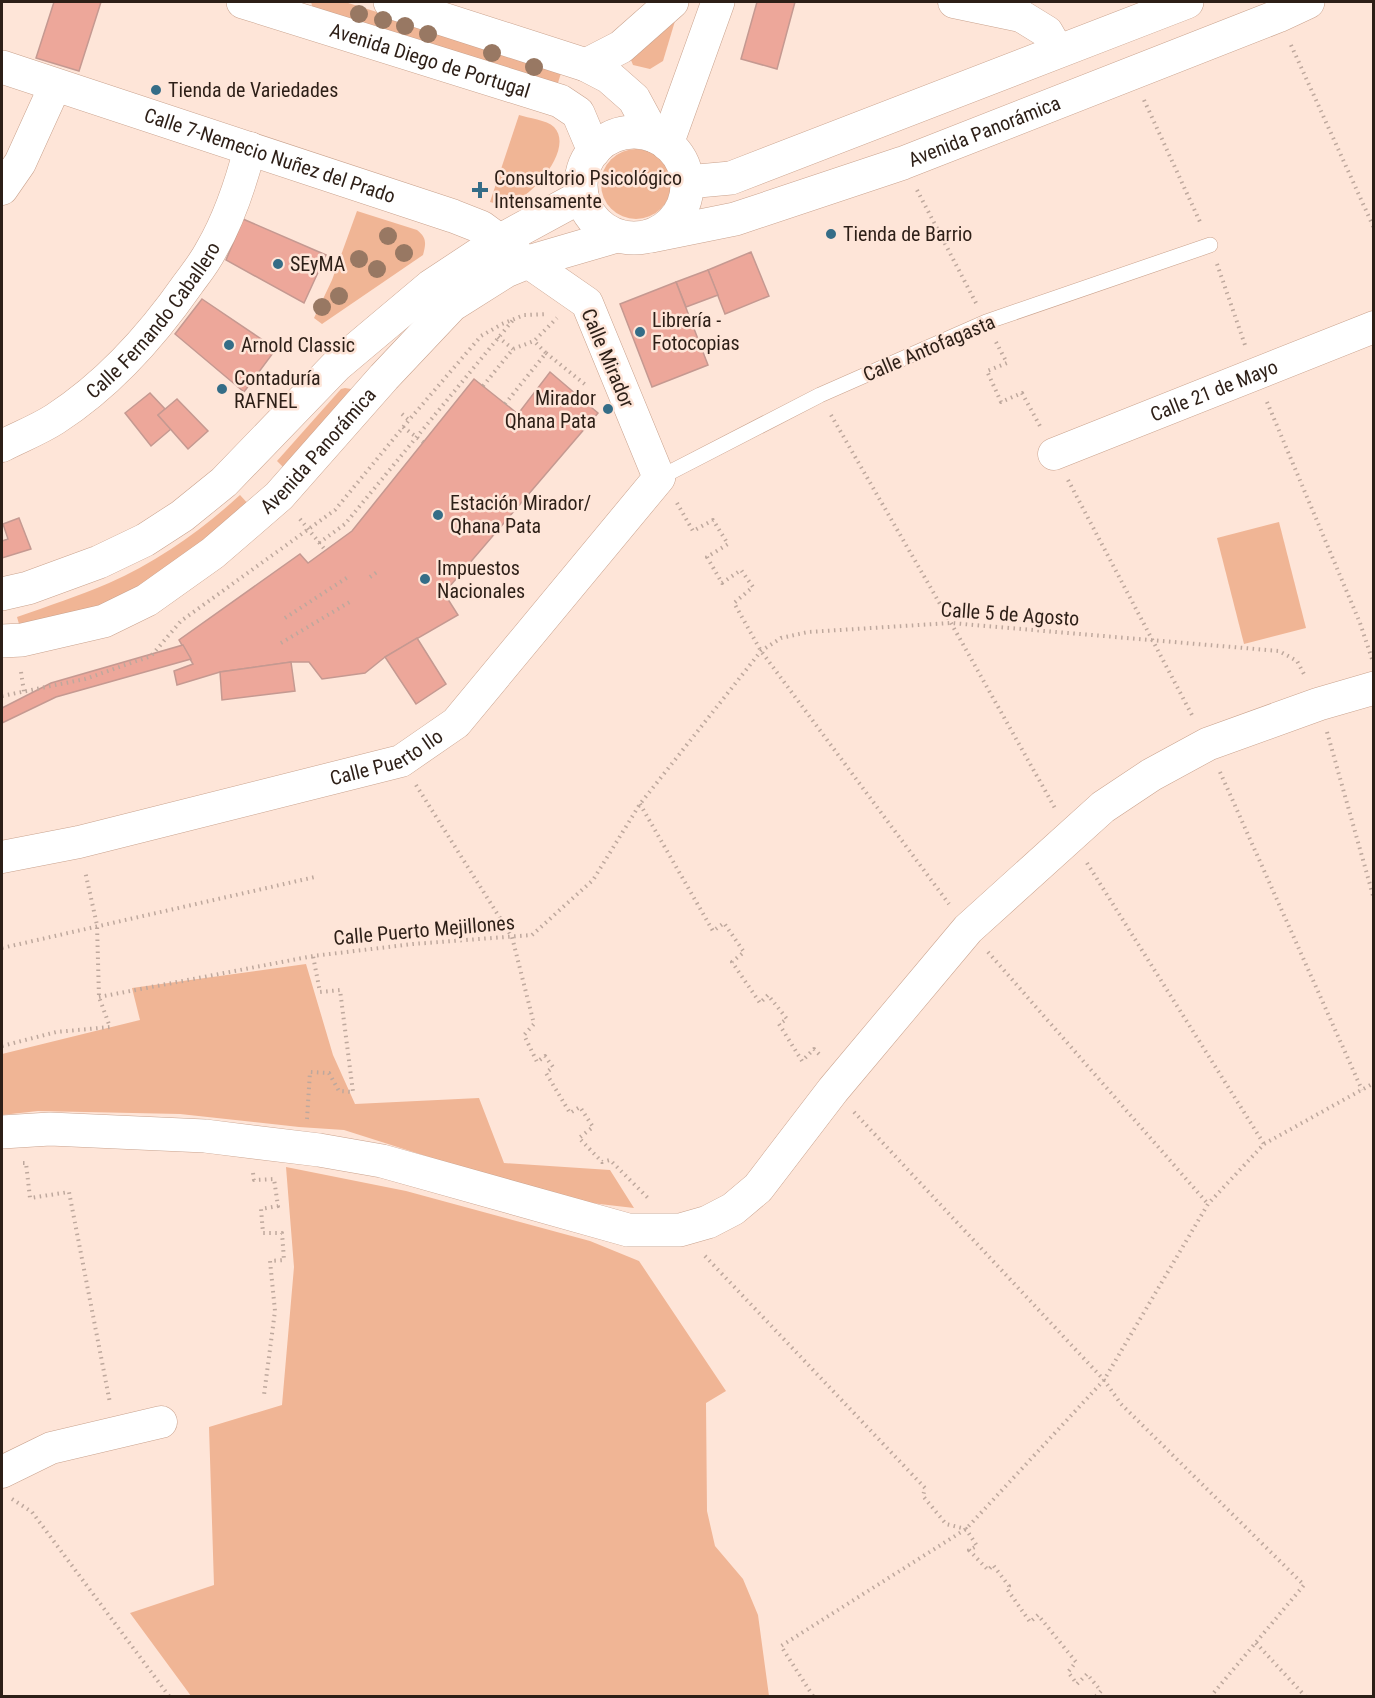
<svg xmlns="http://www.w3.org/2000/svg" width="1375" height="1698" viewBox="0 0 1375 1698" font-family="'Roboto Condensed',sans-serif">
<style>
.green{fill:#f0b595}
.building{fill:#eda79a;stroke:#c59991;stroke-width:1.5}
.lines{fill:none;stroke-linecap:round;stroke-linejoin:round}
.lane-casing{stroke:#c9a28d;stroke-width:16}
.street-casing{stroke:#c9a28d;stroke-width:33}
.secondary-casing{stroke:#c9a28d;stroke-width:34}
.path{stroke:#bea89d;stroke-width:4;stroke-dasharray:1.5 4.5;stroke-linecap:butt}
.lane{stroke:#fff;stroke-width:15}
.street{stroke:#fff;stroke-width:32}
.secondary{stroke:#fff;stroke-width:33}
.tree{fill:#987863}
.poi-dot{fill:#356d87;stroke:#fee5d8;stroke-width:2}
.labels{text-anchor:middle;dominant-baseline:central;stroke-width:5;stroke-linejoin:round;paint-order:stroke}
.street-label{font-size:20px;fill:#2d1f17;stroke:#fee5d8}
.poi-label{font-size:20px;fill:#2d1f17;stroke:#fee5d8;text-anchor:start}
</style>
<rect width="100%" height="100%" fill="#fee5d8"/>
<g class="green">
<polygon points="311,2 345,2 562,70 557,86 313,9"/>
<polygon points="678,11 663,61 650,69 633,65 631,60"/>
<path d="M 519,115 C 528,118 547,120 554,127 C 575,149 531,198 509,204 C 502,205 497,204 490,202 Z"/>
<circle cx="636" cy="184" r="35"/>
<path d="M 357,211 L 417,230 C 427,238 426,243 423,255 L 322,324 L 314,318 L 332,280 Z"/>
<polygon points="345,388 351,389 354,393 287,471 277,461 341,389"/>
<path d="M 240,495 L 251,507 L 186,561 L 111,602 L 57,619 L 19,624 L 17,617 C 48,606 79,596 109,583 C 157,562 202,530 240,495 Z"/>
<polygon points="1279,522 1306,628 1244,644 1217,538"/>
<polygon points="306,964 333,1055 355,1104 479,1098 504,1163 610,1170 634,1208 591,1203 473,1171 344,1130 299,1127 180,1114 38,1111 2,1115 2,1054 140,1020 132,988"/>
<polygon points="286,1167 406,1191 590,1241 639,1261 726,1391 706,1403 707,1511 715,1546 743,1579 758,1615 769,1696 191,1696 130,1613 214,1585 209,1427 282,1405 294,1267"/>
</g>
<g class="building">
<polygon points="54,2 101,2 79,71 36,58"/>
<polygon points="757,2 795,2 777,69 741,59"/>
<polygon points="243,219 326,255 304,303 226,260"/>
<polygon points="751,252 769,296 725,314 708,270"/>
<polygon points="708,270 718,295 686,307 676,282"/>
<polygon points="676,282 708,365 652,387 620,304"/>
<polygon points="202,299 276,349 244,392 175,334"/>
<polygon points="550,372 598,413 444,593 458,615 385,657 365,673 322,679 309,662 291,662 220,672 177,685 174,671 193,664 179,640 300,554 308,563 352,531 474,379 518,414"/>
<polygon points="150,393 165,409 158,415 171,429 151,446 125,413"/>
<polygon points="177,399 208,431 188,449 158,415"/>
<polygon points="19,518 31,549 2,558 2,541 8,539 3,524"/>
<polygon points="417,638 446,684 416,704 385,657"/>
<polygon points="183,645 191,659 56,697 2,723 2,708 51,683"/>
<polygon points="291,662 295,691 222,700 220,672"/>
</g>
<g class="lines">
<g class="lane-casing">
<polyline id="lane" points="659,478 820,395 986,322 1210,245"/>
</g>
<g class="street-casing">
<g id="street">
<polyline points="954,2 1021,16 1047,32 1058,51"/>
<polyline points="2,189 20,163 55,86"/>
<path id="s1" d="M 2,446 C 19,437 38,430 55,419 C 109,384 151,337 188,284 C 196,273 205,262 211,250 C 229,219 241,183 250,148"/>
<path id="s2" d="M 1054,454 L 1374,327"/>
<path id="s3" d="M 2,857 L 79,842 L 401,761 L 456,723 L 659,478 L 587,303 L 528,262"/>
<polyline points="2,1472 51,1448 161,1422"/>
</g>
</g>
<g class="secondary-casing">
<g id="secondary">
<path id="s4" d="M 243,2 L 560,101 L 578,113 L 594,151"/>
<polyline points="390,2 586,65 609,77 634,99 654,136"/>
<polyline points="586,65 621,47 672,2"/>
<path id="s5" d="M 2,67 L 453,216 L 481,227 L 515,252"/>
<circle cx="634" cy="185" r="53"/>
<polyline points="667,144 718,2"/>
<polyline points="687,182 731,178 1187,2"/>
<path id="s6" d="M 651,236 L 735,219 L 903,163 L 1278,16 L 1308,2"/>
<polyline points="2,594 28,588 99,562 145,540 182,516 224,482 337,365 431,286 499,241 582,196"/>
<path id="s7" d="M 2,641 L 22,640 L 104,621 L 147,600 L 213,553 L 279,496 L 384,377 L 452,305 L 506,271 L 528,262 L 617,236"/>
<polyline points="2,1132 50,1129 205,1136 319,1150 382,1161 628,1230 680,1230 708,1222 733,1209 758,1188 833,1090 968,929 1103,807 1151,775 1208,744 1319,704 1374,688"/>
</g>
</g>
<g class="path">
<polyline points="1291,45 1374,228"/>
<polyline points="1144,100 1201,224"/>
<polyline points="917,190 976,303"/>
<polyline points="1217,264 1245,345"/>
<polyline points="498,337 513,349"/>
<polyline points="996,342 1007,363 987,371 1001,402 1022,393 1041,428"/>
<polyline points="546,353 587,386"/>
<polyline points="483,386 513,349 534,341 557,318"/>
<polyline points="1267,402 1360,623 1372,659"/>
<polyline points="505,404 546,353 534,341"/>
<polyline points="402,414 409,420"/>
<polyline points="831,415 951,623 1056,810"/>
<polyline points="403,427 423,442"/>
<polyline points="1068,480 1193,717"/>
<polyline points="677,503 693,531 713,520 728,544 707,557 722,583 741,570 753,587 734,603 761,651 949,904"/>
<polyline points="300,519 326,551"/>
<polyline points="319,543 345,524 513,320"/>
<polyline points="370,577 377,572"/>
<polyline points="285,618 348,577"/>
<polyline points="281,643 353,600"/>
<polyline points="21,672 24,692"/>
<polyline points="2,696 85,679 151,656 181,621 335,510 409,420 481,336 502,324 524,315 548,314"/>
<polyline points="1327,732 1374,899"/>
<polyline points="1220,772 1362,1090"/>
<polyline points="416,785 512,937 534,1024 524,1035 537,1062 545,1056 553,1067 546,1073 570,1113 580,1107 593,1127 579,1138 602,1162 610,1160 649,1199"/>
<polyline points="640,804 713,931 724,923 744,952 732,962 760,1003 768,995 787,1019 779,1024 802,1061 814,1049 821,1056"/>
<polyline points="1087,863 1264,1144"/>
<polyline points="2,948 315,877"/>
<polyline points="988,952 1208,1204"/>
<polyline points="99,997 313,956 413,944 532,935 593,880 640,804 761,651 781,638 808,632 951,623 1279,651 1297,661 1305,676"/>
<polyline points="2,1046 56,1032 110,1027 99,997 97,925 85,871"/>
<polyline points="854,1112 1104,1380 1121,1404 1304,1585 1211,1696"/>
<polyline points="307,1119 310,1072 329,1073 339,1091 353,1092 340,990 320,992 313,956"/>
<polyline points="23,1163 26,1163 30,1198 69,1192 110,1403"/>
<polyline points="253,1173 254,1180 274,1179 278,1206 261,1209 263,1233 282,1233 284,1260 270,1261 275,1311 264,1395"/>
<polyline points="705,1256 925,1488 923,1496 946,1524 966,1529 977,1546 969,1550 988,1570 993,1565 1009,1586 1007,1589 1030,1622 1038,1615 1076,1662 1068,1672 1077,1684 1087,1674 1101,1691 1096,1696"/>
<polyline points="12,1499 32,1512 169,1696"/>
<polyline points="1256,1643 1305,1696"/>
<polyline points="813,1696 781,1646 966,1529 1104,1380 1208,1204 1264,1144 1374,1083"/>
</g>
<use href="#lane" class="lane"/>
<use href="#street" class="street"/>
<use href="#secondary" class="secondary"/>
</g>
<g class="tree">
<circle cx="359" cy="14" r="9"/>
<circle cx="383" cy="20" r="9"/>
<circle cx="405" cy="26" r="9"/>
<circle cx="428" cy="34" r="9"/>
<circle cx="492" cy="53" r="9"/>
<circle cx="534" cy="67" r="9"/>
<circle cx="388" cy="236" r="9"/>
<circle cx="404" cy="253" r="9"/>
<circle cx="359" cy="259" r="9"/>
<circle cx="377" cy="269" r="9"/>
<circle cx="339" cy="296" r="9"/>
<circle cx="322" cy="307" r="9"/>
</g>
<g class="poi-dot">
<circle cx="156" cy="90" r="6"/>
<path d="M477 181h6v6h6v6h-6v6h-6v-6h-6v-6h6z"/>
<circle cx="831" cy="234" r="6"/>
<circle cx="278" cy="264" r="6"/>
<circle cx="640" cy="332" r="6"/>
<circle cx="229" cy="345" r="6"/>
<circle cx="222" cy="389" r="6"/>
<circle cx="608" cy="409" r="6"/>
<circle cx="438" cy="515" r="6"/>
<circle cx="425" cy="579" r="6"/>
</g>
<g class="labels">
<g class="street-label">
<text stroke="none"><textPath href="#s4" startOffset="196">Avenida Diego de Portugal</textPath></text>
<text stroke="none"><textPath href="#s6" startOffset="350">Avenida Panorámica</textPath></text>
<text stroke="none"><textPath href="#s5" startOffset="282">Calle 7-Nemecio Nuñez del Prado</textPath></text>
<text stroke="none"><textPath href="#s1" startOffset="200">Calle Fernando Caballero</textPath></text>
<text transform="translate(929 348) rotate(-23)">Calle Antofagasta</text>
<text transform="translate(608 358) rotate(67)">Calle Mirador</text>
<text stroke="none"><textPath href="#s2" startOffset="172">Calle 21 de Mayo</textPath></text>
<text stroke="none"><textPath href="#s7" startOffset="380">Avenida Panorámica</textPath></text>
<text transform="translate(1010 614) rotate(4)">Calle 5 de Agosto</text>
<text stroke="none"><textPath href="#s3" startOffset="398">Calle Puerto Ilo</textPath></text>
<text transform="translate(424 930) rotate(-5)">Calle Puerto Mejillones</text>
</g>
<g class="poi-label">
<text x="168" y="90">Tienda de Variedades</text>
<text x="494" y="178">Consultorio Psicológico<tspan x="494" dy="23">Intensamente</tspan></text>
<text x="843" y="234">Tienda de Barrio</text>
<text x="290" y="264">SEyMA</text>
<text x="652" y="320">Librería -<tspan x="652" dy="23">Fotocopias</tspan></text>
<text x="241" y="345">Arnold Classic</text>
<text x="234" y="378">Contaduría<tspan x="234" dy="23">RAFNEL</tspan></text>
<text x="596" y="398" text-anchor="end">Mirador<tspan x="596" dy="23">Qhana Pata</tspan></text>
<text x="450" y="503">Estación Mirador/<tspan x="450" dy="23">Qhana Pata</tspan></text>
<text x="437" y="568">Impuestos<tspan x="437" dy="23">Nacionales</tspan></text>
</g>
</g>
<rect width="1375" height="1698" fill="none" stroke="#2d1f17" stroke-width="6"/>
</svg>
